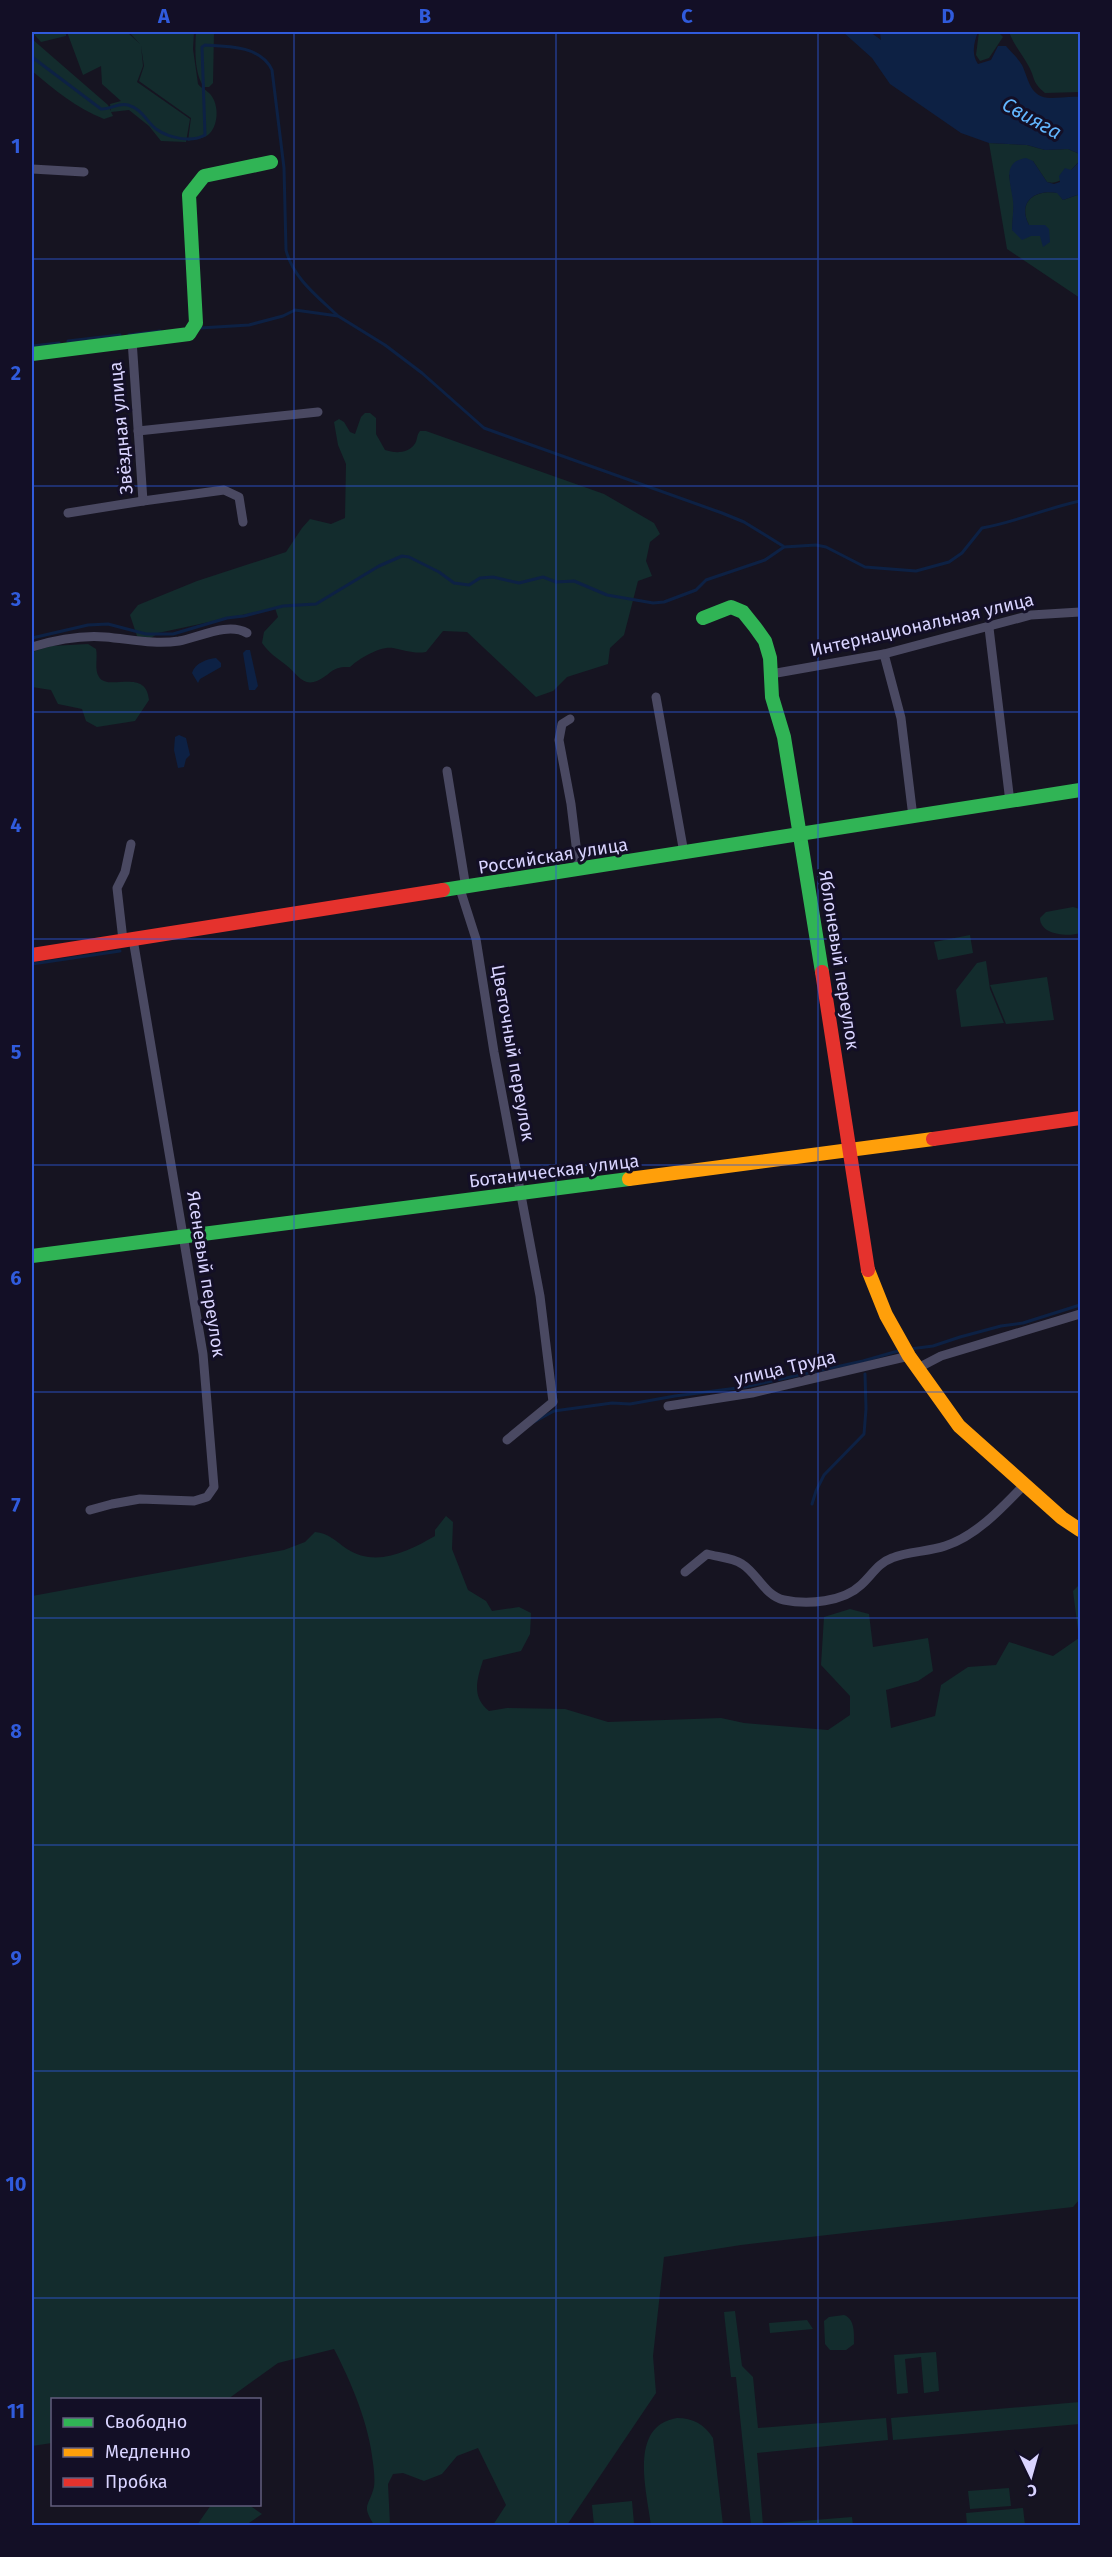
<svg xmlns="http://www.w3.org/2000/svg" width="1112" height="2557" viewBox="0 0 1112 2557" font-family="'Fira Sans',sans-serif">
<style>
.green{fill:#132c2d}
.water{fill:#0d2144}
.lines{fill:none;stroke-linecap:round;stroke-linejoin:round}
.stream{stroke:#0d2144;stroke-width:3}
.street{stroke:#4a4962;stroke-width:9}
.fast{stroke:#30b455;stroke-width:14}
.slow{stroke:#ff9f0a;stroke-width:14}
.jam{stroke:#e5322d;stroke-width:14}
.grid{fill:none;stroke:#305bdc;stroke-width:1.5;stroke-opacity:0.55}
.labels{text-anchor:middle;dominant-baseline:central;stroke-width:6;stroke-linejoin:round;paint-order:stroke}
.street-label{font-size:18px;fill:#d9d4ff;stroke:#130f26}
.water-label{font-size:20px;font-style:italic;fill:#62b6ff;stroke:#130f26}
.neatline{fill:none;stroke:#305bdc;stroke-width:2}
.grid-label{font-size:20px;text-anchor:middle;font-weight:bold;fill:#305bdc}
</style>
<rect width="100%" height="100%" fill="#161421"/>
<g class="green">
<polygon points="32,32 66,32 66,36 41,42"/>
<path d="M 67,32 L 127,32 L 140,44 L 129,32 L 194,32 L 193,49 L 198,84 C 202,89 205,89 209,93 C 219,102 219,124 210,133 C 205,139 195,139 188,141 L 191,118 L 139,81 L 144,66 L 141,46 L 143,66 L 137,82 L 190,119 L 186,142 L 161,141 L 149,126 L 129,110 L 111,112 L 113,116 L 104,119 C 76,108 55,90 32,71 L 32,39 L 108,105 L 111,111 L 110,104 L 121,101 L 102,84 L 101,66 L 83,75 Z"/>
<path d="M 196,32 L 214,32 L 213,83 L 209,87 L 204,87 C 194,74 195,48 196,32 Z"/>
<polygon points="979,32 998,32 1003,37 989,58 980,61 976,55"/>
<path d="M 1009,32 L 1080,32 L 1080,92 L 1045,93 C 1031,81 1036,79 1028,65 C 1021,53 1014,45 1009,32 Z"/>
<path d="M 989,143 L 1027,145 L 1045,150 L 1068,149 L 1080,154 L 1080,161 C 1069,170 1063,186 1047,182 L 1033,161 L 1009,175 L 1014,203 L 1012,230 L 1031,236 L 1041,236 L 1045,225 L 1029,225 C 1017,202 1035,189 1058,193 L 1063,200 L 1080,194 L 1080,298 L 1007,249 Z"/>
<path d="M 365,413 L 370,413 L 376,418 L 376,434 L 385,450 C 394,453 407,454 414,445 C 418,440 416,436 420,431 L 426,431 L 604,494 L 654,523 L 660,534 L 650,542 L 646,561 L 652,576 L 638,581 L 624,635 L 610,648 L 608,664 L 567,677 L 553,691 L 536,697 L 467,632 L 443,631 L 426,652 C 413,654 405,650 393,648 C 380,646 360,658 350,667 C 331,666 332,674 317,681 C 302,687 296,672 286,665 C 276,657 270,654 262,643 L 264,632 L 278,617 L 275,608 L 158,633 C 151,639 146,641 137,636 L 130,615 L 138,605 L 197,581 L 286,552 L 302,528 L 310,519 L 331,524 L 345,518 L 346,464 L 338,445 L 334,422 L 339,419 L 344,422 L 350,432 L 355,434 L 361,417 Z"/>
<path d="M 88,644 L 96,649 C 98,657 94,670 99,677 C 108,692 146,667 149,700 L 135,721 L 97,727 L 86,721 L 82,709 L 58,704 L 51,690 L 32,687 L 32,652 L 51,646 Z"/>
<path d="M 1073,907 L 1080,909 L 1080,933 C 1068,937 1040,935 1040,918 L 1046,912 Z"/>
<polygon points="970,935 973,953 938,960 934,942"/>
<polygon points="986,961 990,989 1004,1023 961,1027 956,990 977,963"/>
<polygon points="1047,977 1054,1020 1006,1024 990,985"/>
<path d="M 446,1516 L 453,1522 L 452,1549 L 468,1590 L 486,1601 L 492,1611 L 519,1607 L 531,1613 L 530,1634 L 521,1651 L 483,1660 C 477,1680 471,1696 489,1711 L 507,1708 L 565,1709 L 608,1722 L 721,1718 L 744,1723 L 828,1730 L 850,1715 L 850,1696 L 821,1665 L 824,1617 L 850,1609 L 869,1614 L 873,1647 L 928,1638 L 933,1671 L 918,1681 L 886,1690 L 891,1728 L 935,1716 L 941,1685 L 968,1667 L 996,1665 L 1009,1642 L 1053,1656 L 1079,1638 L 1073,1591 L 1080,1584 L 1080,2199 L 1073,2207 L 741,2245 L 664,2257 L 653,2356 L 656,2393 L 567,2525 L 493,2525 L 506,2505 L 478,2448 L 457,2456 L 442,2474 L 424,2481 L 403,2473 L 393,2474 L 388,2484 L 390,2525 L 374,2525 C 361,2504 369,2507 374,2487 C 375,2480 374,2470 373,2463 C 369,2424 352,2384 334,2349 L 278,2363 L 228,2399 L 52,2400 L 52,2443 L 32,2446 L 32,1596 L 284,1550 L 305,1542 L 315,1532 C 329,1533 335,1541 347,1549 C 376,1568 409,1551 435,1536 L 435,1530 Z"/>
<polygon points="735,2311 742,2366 753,2377 758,2428 886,2418 888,2440 757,2453 763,2525 751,2525 736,2377 731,2377 724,2312"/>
<path d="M 844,2315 C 855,2319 854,2333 854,2344 L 846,2350 L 830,2350 L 825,2344 L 824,2321 L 829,2317 Z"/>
<polygon points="807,2320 813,2329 770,2333 769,2323"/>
<polygon points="936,2352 939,2391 924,2393 921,2357 905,2359 908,2393 897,2394 894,2355"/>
<polygon points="1080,2402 1080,2424 893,2440 891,2418"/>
<path d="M 677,2418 C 693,2418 704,2424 713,2438 L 723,2525 L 651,2525 C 647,2491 628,2426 677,2418 Z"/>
<polygon points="1009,2488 1011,2506 970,2509 968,2491"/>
<polygon points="632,2501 634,2524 594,2525 592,2505"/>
<polygon points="211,2505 249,2505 262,2514 246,2525 197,2525"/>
<polygon points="1023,2508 1025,2525 967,2525 966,2513"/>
<polygon points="852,2517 853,2525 777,2525 777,2523"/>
</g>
<g class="water">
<path d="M 843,32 L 870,32 L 881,40 L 880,32 L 978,32 C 974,42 971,54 978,64 L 991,60 L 998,46 L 1006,46 C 1011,52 1018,58 1022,65 C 1029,80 1030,98 1051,98 C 1061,98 1070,96 1080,97 L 1080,154 L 1068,149 L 1045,150 L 1027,145 L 989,143 L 961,133 L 890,84 L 872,58 Z"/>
<path d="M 1026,158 L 1033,161 L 1047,182 L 1054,184 L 1060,182 L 1059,176 L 1065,168 L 1071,170 L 1080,161 L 1080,194 L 1063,200 L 1057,193 C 1035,189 1017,202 1029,225 L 1045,225 L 1049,229 L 1050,242 L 1043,247 L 1040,236 L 1031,236 L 1022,240 L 1012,230 C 1012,220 1014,210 1013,201 C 1011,183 1001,162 1026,158 Z"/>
<polygon points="246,650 250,650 258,686 255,690 249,690 243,653"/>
<path d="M 216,658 L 221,663 L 221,667 L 200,679 L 198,683 L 192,673 C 195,663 207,659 216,658 Z"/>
<polygon points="179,735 186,738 190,755 186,759 184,767 178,768 174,750 175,737"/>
</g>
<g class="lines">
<g class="stream">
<path d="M 32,57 L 101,109 C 111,110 118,102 128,105 C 142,109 146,121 156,129 C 169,138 191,143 205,135 L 202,47 L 205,45 C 228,46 261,46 272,70 L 284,168 L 286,250 C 293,278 317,296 337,315"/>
<polyline points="200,328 249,325 283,316 295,310 338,316 385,345 422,373 484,428 722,513 744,522 783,546"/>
<polyline points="129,335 160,331"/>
<polyline points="68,341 120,335"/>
<polyline points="32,346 59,343"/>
<path d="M 32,638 L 88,625 L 108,624 L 146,634 L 173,634 L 227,618 L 244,616 L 283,606 L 316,604 L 379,566 L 402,556 L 409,557 L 439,572 L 454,583 L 469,585 L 480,578 L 493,577 L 519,583 L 543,577 L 556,582 L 574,581 L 607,595 L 653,603 L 664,602 L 696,590 L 706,580 L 765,560 L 784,547 L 816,545 L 826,547 L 865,567 L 916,571 L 949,562 L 962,553 L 982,528 C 1016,522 1047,508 1080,501"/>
<polyline points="32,964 120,951"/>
<polyline points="910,1349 933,1346 960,1337 1001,1326 1023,1323 1080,1305"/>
<polyline points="532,1423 554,1411 612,1403 630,1404 675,1396 745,1387 863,1361 898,1351"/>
<polyline points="812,1504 816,1491 824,1475 864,1434 866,1409 865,1374"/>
</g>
<g class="street">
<polyline points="32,169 84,172"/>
<polyline points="132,340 143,501 224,490 239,497 243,522"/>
<polyline points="138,431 318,412"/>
<polyline points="68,513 143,501"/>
<polyline points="989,628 1010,802"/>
<path d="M 32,647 C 55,640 80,635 105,637 C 130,639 154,645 179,641 C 200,637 228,622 247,633"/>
<polyline points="884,654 901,718 913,817"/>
<polyline points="771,674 884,654 1031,615 1080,612"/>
<polyline points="656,697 684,853"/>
<polyline points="570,719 562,724 559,740 571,804 579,870"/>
<polyline points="447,771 466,888"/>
<polyline points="460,889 476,939 494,1052 540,1296 553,1402 507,1440"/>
<polyline points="123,940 117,888 125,872 131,844"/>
<polyline points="918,1368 941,1356 1080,1314"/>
<polyline points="668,1406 752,1393 909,1356"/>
<polyline points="90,1510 112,1504 140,1499 194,1501 207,1497 214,1487 203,1354 133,939"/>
<path d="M 685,1572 L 707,1554 C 718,1557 733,1558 742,1564 C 757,1573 765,1596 784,1600 C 808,1605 843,1602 861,1585 C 872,1575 878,1563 892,1558 C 908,1551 928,1552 945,1546 C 976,1536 1002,1508 1024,1485"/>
</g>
<g class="fast">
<polyline points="32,354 189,334 196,323 189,195 204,176 271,162"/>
<polyline points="703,618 731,607 743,612 755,627 765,641 770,658 772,697 784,737 822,972"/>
<polyline points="443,890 1080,790"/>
<polyline points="32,1256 629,1179"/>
</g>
<g class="slow">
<polyline points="629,1179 933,1139"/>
<polyline points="868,1270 886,1315 909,1356 959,1426 1062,1518 1080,1530"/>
</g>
<g class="jam">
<polyline points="32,955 443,890"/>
<polyline points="822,972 868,1270"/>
<polyline points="933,1139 1080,1118"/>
</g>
</g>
<path class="grid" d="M 294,32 L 294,2526M 556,32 L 556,2526M 818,32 L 818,2526M 32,259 L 1080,259M 32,486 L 1080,486M 32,712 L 1080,712M 32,939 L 1080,939M 32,1165 L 1080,1165M 32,1392 L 1080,1392M 32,1618 L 1080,1618M 32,1845 L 1080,1845M 32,2071 L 1080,2071M 32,2298 L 1080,2298"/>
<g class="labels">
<g class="street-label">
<text transform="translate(121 428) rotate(-95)">Звёздная улица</text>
<text transform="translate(922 625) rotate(-13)">Интернациональная улица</text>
<text transform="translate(553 856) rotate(-9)">Российская улица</text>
<text transform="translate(839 960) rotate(81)">Яблоневый переулок</text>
<text transform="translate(513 1053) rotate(80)">Цветочный переулок</text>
<text transform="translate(554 1171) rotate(-7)">Ботаническая улица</text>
<text transform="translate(206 1274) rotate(81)">Ясеневый переулок</text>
<text transform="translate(785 1368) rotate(-13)">улица Труда</text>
</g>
<g class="water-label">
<text transform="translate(1032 118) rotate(29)">Свияга</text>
</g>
</g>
<rect width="1112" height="2557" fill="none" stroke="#130f26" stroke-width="66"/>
<rect x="51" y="2398" width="210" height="108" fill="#130f26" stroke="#625e7d" stroke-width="1.5"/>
<rect x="63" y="2418" width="30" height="9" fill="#30b455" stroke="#625e7d" stroke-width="1.5"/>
<text x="105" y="2428" font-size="18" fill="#d9d4ff">Свободно</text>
<rect x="63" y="2448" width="30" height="9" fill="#ff9f0a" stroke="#625e7d" stroke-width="1.5"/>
<text x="105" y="2458" font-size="18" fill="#d9d4ff">Медленно</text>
<rect x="63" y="2478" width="30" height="9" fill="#e5322d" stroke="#625e7d" stroke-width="1.5"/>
<text x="105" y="2488" font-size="18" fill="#d9d4ff">Пробка</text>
<g transform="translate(1031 2476) rotate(175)" stroke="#130f26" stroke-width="4.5" paint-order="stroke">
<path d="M0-4.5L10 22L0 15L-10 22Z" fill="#d9d4ff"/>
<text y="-9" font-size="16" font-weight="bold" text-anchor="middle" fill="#d9d4ff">С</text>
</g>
<rect x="33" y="33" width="1046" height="2491" class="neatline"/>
<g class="grid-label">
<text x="164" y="23">A</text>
<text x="425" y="23">B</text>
<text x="687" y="23">C</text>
<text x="948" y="23">D</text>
<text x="16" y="153">1</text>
<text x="16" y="380">2</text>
<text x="16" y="606">3</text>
<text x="16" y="832">4</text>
<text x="16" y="1059">5</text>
<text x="16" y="1285">6</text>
<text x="16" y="1512">7</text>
<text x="16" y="1738">8</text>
<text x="16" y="1965">9</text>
<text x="16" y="2191">10</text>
<text x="16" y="2418">11</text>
</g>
</svg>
